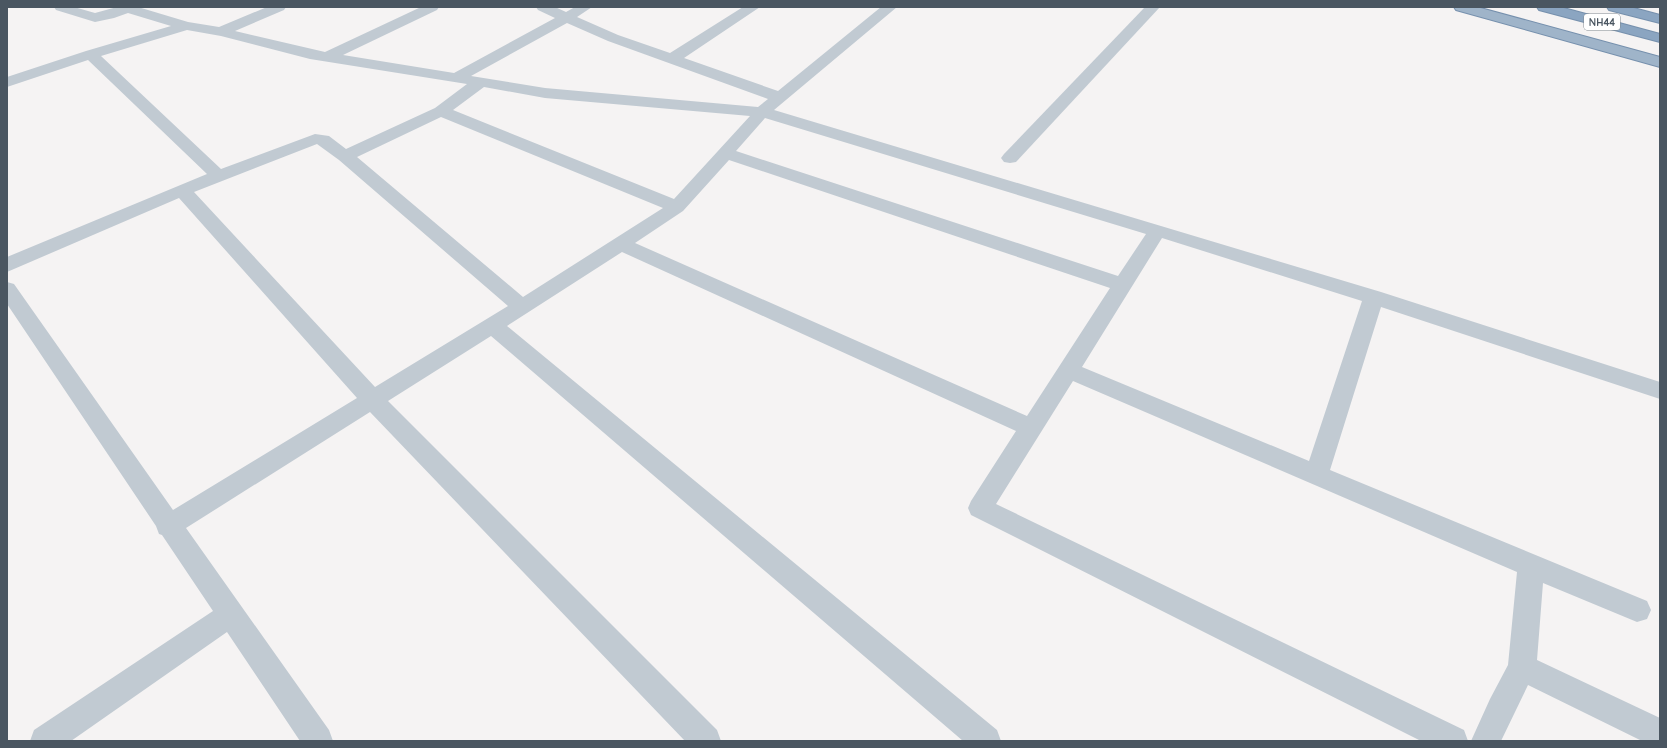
<svg xmlns="http://www.w3.org/2000/svg" width="1667" height="748" viewBox="0 0 1667 748" font-family="Quicksand,sans-serif">
<style>
.lines{fill:none;stroke-linecap:round;stroke-linejoin:round}
.trunk-casing{stroke:#7690ad;stroke-width:2}
.motorway-casing{stroke:#7690ad;stroke-width:2}
.minor{fill:#c1cad2;fill-rule:evenodd}
.trunk{fill:#9fb4c9;fill-rule:evenodd}
.motorway{fill:#8ba5c1;fill-rule:evenodd}
.labels{text-anchor:middle;dominant-baseline:central;stroke-width:3.5;stroke-linejoin:round;paint-order:stroke}
.shield{fill:#fff;stroke:#808990;stroke-width:1}
.shield-label{font-size:10px;font-weight:bold;fill:#4a5661}
</style>
<rect width="100%" height="100%" fill="#f5f3f3"/>
<g class="lines">
<g class="trunk-casing">
<polygon id="trunk" points="1454,7 1477,7 1660,57 1660,67 1456,10"/>
</g>
<g class="motorway-casing">
<g id="motorway">
<polygon points="1537,7 1560,7 1660,34 1660,42 1539,10"/>
<polygon points="1607,7 1630,7 1660,15 1660,23 1609,10"/>
</g>
</g>
<g class="minor">
<path d="M 54,7 L 74,7 L 95,13 L 117,7 L 138,7 L 188,22 L 219,27 L 267,7 L 286,7 L 284,10 L 235,31 L 325,52 L 421,7 L 439,7 L 437,10 L 343,55 L 454,73 L 555,18 L 538,10 L 536,7 L 555,7 L 566,12 L 575,7 L 592,7 L 577,17 L 618,35 L 670,53 L 743,7 L 760,7 L 684,58 L 778,91 L 881,7 L 897,7 L 774,110 L 1381,292 L 1660,382 L 1660,399 L 1381,307 L 1330,470 L 1647,601 L 1651,610 L 1647,619 L 1637,622 L 1543,583 L 1537,660 L 1660,718 L 1660,741 L 1642,741 L 1528,685 L 1501,741 L 1471,741 L 1490,699 L 1508,665 L 1517,572 L 1073,381 L 996,504 L 1464,730 L 1468,741 L 1421,741 L 971,515 L 968,508 L 971,501 L 1016,431 L 622,252 L 507,326 L 997,730 L 1001,741 L 963,741 L 491,336 L 388,401 L 717,730 L 721,741 L 685,741 L 370,412 L 186,528 L 329,730 L 333,741 L 300,741 L 227,632 L 71,741 L 30,741 L 34,730 L 213,611 L 162,535 L 159,534 L 156,526 L 7,304 L 7,282 L 14,284 L 173,510 L 357,398 L 179,198 L 7,272 L 7,257 L 207,174 L 88,60 L 7,87 L 7,77 L 86,51 L 171,26 L 128,13 L 114,18 L 95,22 L 56,10 ZM 567,23 L 608,41 L 768,99 L 758,107 L 545,88 L 471,76 ZM 187,30 L 221,36 L 310,59 L 467,84 L 435,108 L 346,149 L 329,136 L 315,134 L 221,169 L 101,56 ZM 484,87 L 545,98 L 750,116 L 674,199 L 453,110 ZM 441,117 L 663,208 L 523,297 L 357,157 ZM 765,118 L 1146,234 L 1118,276 L 736,151 ZM 317,144 L 339,160 L 508,306 L 375,387 L 194,192 ZM 729,160 L 1110,288 L 1027,416 L 635,243 L 683,211 ZM 1162,238 L 1362,301 L 1309,461 L 1082,367 Z"/>
<polygon points="1145,7 1160,7 1016,162 1010,163 1004,162 1001,158 1004,154"/>
</g>
<use href="#trunk" class="trunk"/>
<use href="#motorway" class="motorway"/>
</g>
<g class="labels">
<rect class="shield" x="1584" y="14" width="36" height="16" rx="3"/>
<g class="shield-label">
<text x="1602" y="22">NH44</text>
</g>
</g>
<rect width="1667" height="748" fill="none" stroke="#4a5661" stroke-width="16"/>
</svg>
